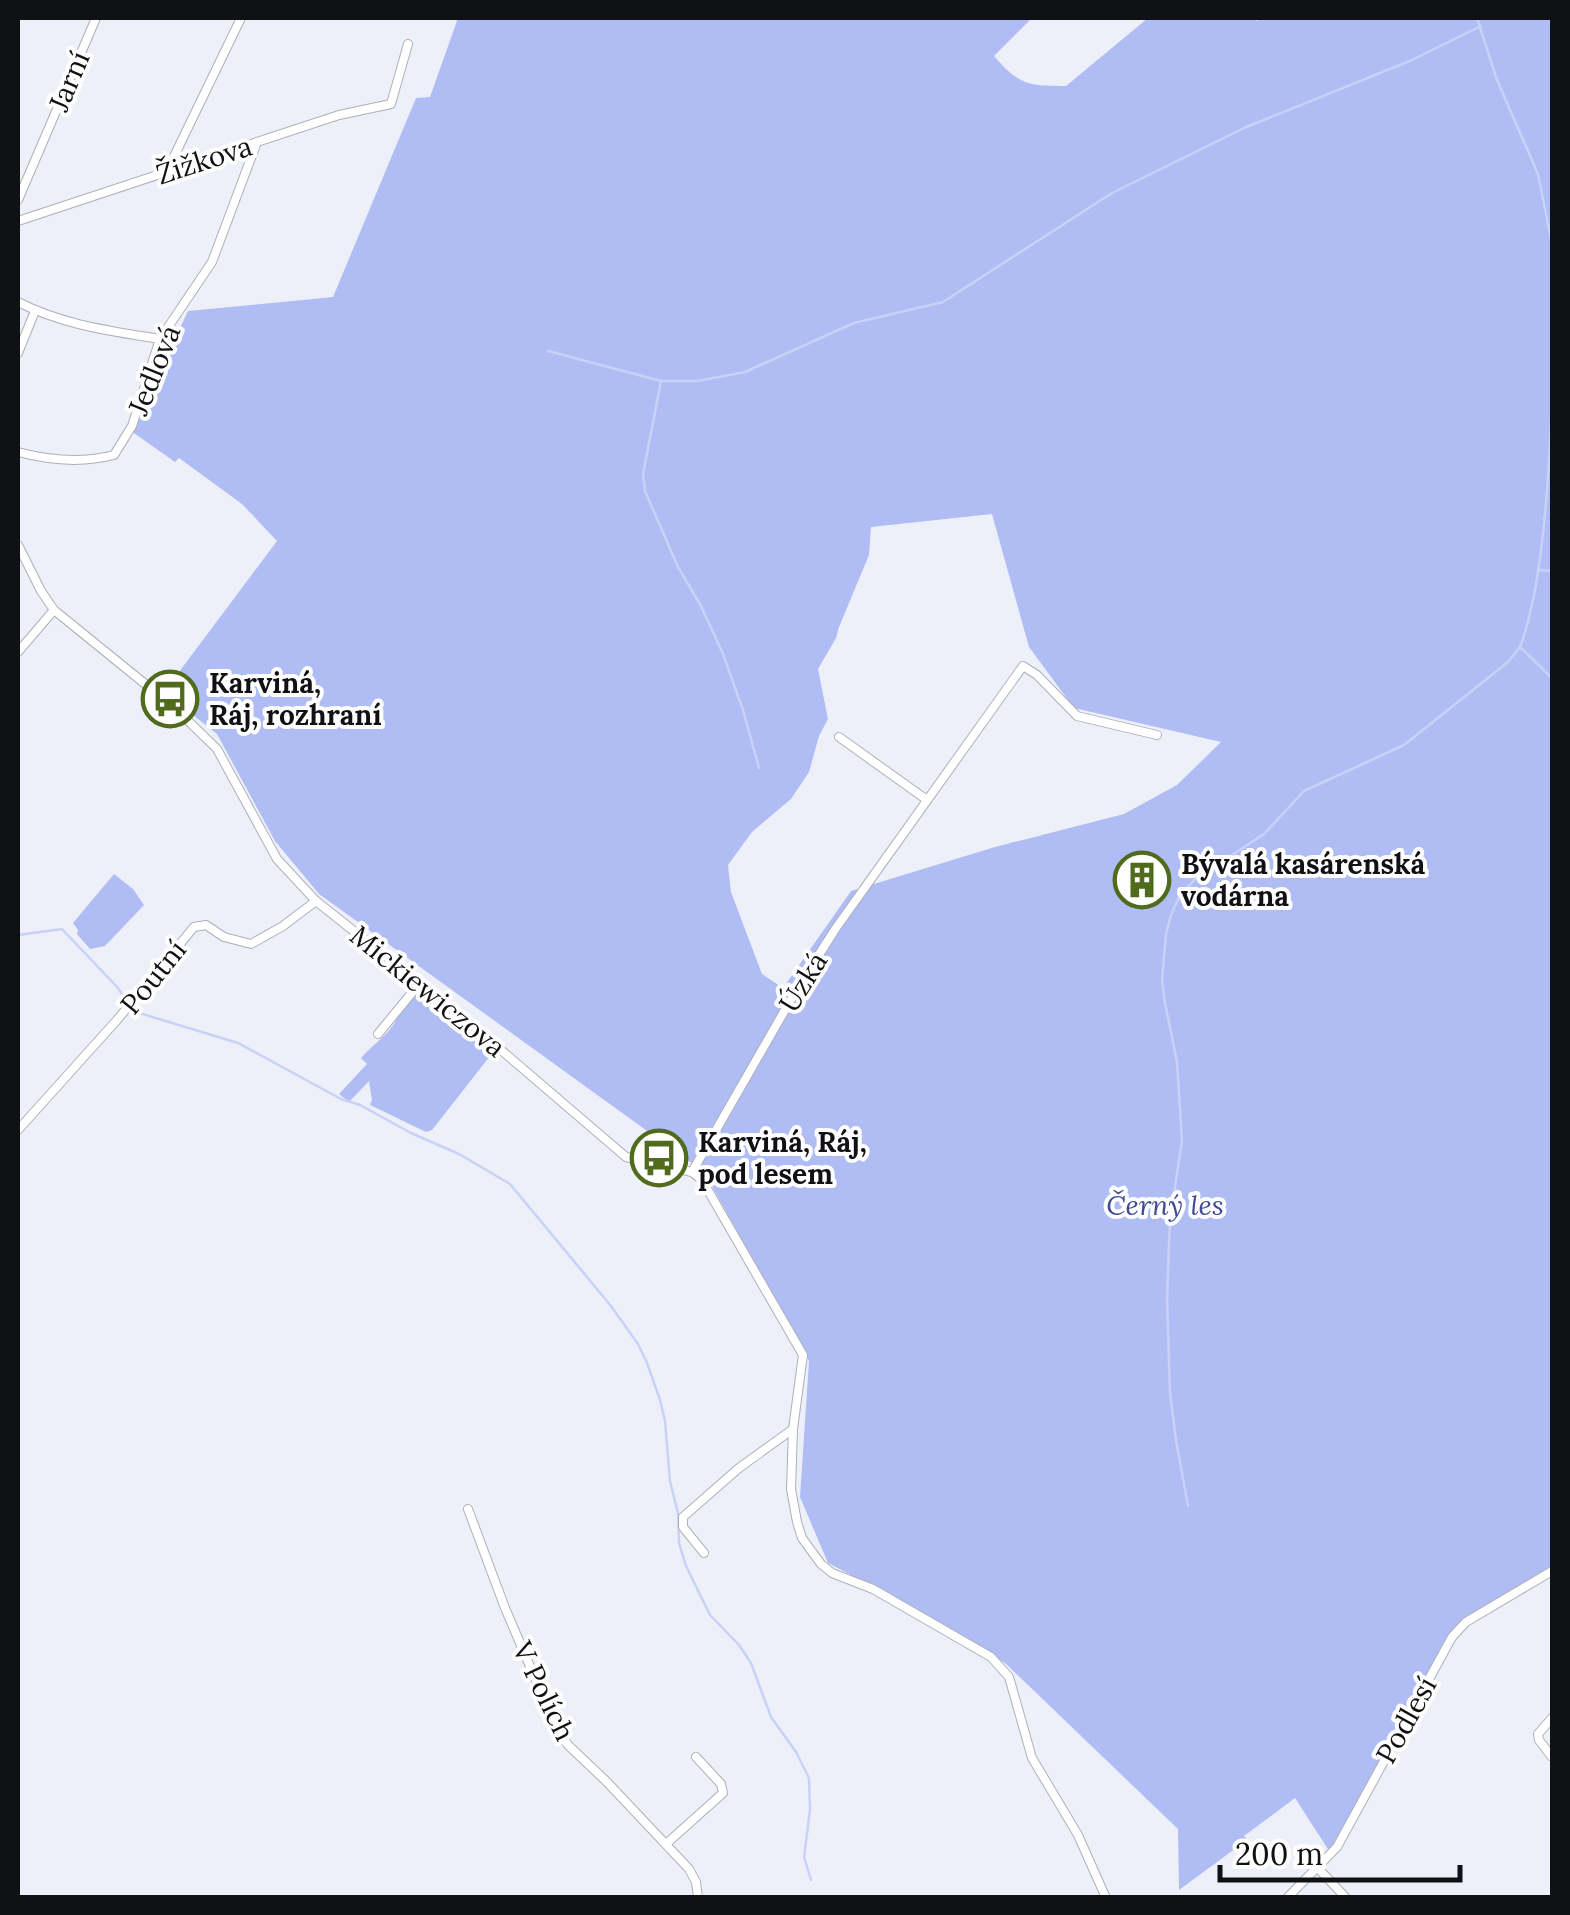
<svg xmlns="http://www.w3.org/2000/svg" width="1570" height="1915" viewBox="0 0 1570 1915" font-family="Lora,serif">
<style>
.green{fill:#afbdf4;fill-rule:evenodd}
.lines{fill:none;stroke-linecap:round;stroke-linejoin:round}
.stream{stroke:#c8d2f7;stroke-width:2.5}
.minor-casing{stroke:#adb0b8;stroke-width:10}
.minor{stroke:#fff;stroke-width:8}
.labels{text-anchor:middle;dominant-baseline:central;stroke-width:8;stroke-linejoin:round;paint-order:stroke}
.street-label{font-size:28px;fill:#101114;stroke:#fefefe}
.poi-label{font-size:28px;font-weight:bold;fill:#101114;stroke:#fefefe;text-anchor:start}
.park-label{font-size:28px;font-style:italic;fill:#3f4c94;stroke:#fefefe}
</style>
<rect width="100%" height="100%" fill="#eef0f9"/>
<g class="green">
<path d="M 458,18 L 1032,18 L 994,56 C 1020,86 1029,86 1066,86 L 1148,18 L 1258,18 L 1255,21 L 1267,18 L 1552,18 L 1552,1568 L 1461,1621 L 1331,1854 L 1295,1798 L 1244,1836 L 1247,1840 L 1179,1890 L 1178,1829 L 1005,1663 L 878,1589 L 828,1563 L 800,1497 L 809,1361 L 704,1172 L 319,894 L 275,841 L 217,734 L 164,692 L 277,541 L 242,504 L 179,458 L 175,462 L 131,431 L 188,311 L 333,297 L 416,98 L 430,97 ZM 992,514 L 1029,647 L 1074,708 L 1221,742 L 1177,785 L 1124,814 L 995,847 L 851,891 L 783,988 L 762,974 L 731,892 L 728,865 L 752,832 L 791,799 L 809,772 L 819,736 L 828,719 L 818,669 L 836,638 L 839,627 L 869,555 L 871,527 Z"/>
<polygon points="114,874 133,889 144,905 105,946 90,949 77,934 78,930 73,923"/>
<path d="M 420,991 L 423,991 C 438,1004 453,1018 466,1032 C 473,1040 485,1044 494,1051 L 432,1130 L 426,1132 L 370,1105 L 372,1100 L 369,1081 L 349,1102 L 339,1094 L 367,1064 L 361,1058 C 373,1044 393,1032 398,1015 Z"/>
</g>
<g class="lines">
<g class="stream">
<polyline points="1477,18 1497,80 1538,174 1552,244"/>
<polyline points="548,351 661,381"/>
<path d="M 1552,402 C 1549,467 1546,531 1534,595 C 1530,613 1527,630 1520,647 L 1552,678"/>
<polyline points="1539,570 1552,571"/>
<polyline points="759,768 743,710 723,654 701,606 678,567 645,491 643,474 661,381 697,381 745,372 854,323 943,302 1112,193 1244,128 1412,60 1481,26"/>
<polyline points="18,935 62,929 118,988 128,1003"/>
<polyline points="133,1009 136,1012 238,1043 341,1099 360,1105 411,1133 459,1154 510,1184 611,1306 638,1344 647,1363 660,1400 665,1421 670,1481 678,1513 679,1543 686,1566 710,1615 739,1645 751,1663 771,1717 796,1752 809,1778 810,1810 804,1857 811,1880"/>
<polyline points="1188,1506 1176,1440 1170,1393 1167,1298 1170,1219 1182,1141 1177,1062 1165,1003 1162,980 1166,934 1171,915 1178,899 1194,880 1264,834 1304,791 1404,745 1508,662 1520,647"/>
</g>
<g class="minor-casing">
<g id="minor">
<polyline points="166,173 241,18"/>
<polyline points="18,200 96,18"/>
<polyline points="18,221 339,115 391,104 408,44"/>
<path d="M 18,302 C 63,325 111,331 160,339"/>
<polyline points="18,353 35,311"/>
<path d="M 18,452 C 48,460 83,463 114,455 L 132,426 L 160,339 L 212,262 L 257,142"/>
<polyline points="18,545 41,591 54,610 176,709 217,749 277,859 316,901 466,1020 626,1157 692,1172 702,1180 803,1355 793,1429 791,1489 797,1522 802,1538 821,1564 832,1573 873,1589 991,1657 1009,1677 1032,1758 1078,1835 1106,1898"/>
<polyline points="18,652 54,610"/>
<polyline points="839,737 927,800"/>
<polyline points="378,1034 420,983"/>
<polyline points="18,1130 117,1020 194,927 206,925 224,937 251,944 283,926 316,901"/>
<polyline points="692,1172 797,989 836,928 1023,666 1037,675 1077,716 1157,735"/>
<polyline points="468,1509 505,1608 556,1727 568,1745 607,1782 689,1869 696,1882 698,1898"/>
<polyline points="704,1553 683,1527 683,1517 739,1468 793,1429"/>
<polyline points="1552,1718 1538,1734 1539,1740 1552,1757"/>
<polyline points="666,1844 723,1793 721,1784 696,1757"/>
<polyline points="1317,1867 1346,1898"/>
<polyline points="1287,1898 1337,1847 1452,1637 1466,1622 1552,1571"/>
</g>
</g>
<use href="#minor" class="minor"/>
</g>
<defs>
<g id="bus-ring" transform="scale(2.875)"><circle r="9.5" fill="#fefefe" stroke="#516b1d" stroke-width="1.5"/><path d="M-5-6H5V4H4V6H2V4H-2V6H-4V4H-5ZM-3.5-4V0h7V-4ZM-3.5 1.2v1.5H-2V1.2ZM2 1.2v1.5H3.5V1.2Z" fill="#516b1d"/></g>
<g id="building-ring" transform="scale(2.875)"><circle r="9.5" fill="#fefefe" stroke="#516b1d" stroke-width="1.5"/><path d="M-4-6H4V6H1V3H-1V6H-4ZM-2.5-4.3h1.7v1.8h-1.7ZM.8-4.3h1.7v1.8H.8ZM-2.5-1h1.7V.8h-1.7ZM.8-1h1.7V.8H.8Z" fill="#516b1d"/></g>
</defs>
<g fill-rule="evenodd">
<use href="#bus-ring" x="170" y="699"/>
<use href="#building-ring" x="1142" y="880"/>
<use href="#bus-ring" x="659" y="1158"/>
</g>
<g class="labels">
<g class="street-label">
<text transform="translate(69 81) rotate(-67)">Jarní</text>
<text transform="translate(204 160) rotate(-18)">Žižkova</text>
<text transform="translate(154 370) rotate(-68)">Jedlová</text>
<text transform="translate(153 977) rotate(-51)">Poutní</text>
<text transform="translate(803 982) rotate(-58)">Úzká</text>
<text transform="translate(428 991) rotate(39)">Mickiewiczova</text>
<text transform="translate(544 1691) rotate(64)">V Polích</text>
<text transform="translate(1406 1720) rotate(-61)">Podlesí</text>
</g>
<g class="poi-label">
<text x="209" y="683">Karviná,<tspan x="209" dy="32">Ráj, rozhraní</tspan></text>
<text x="1181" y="864">Bývalá kasárenská<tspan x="1181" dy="32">vodárna</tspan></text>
<text x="698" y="1142">Karviná, Ráj,<tspan x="698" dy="32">pod lesem</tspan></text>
</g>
<g class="park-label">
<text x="1165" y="1205">Černý les</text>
</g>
</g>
<rect width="1570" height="1915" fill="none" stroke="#101114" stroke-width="40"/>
<path d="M1220 1865v15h240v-15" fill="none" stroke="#101114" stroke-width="5"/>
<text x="1235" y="1865" font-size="30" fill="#101114" stroke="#fefefe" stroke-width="8" paint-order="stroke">200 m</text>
</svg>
